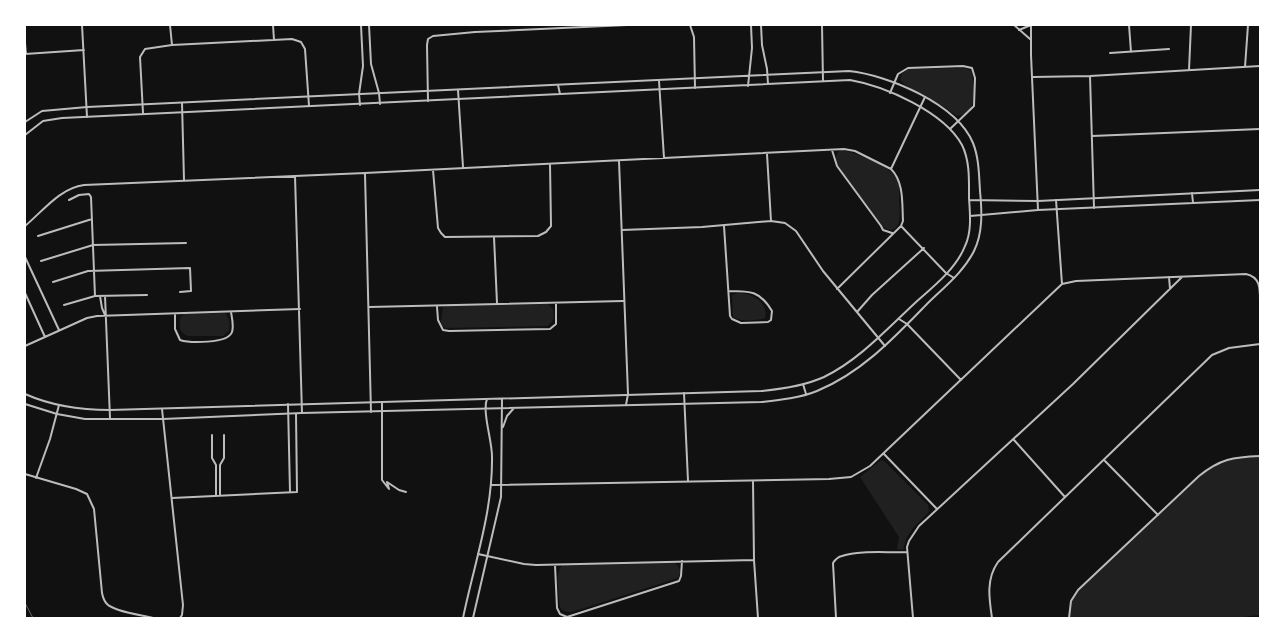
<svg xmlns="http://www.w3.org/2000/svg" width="1285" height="643" font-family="'PT Serif',serif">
<rect width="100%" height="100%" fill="#111"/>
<path fill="#202020" d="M965 68 971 71C975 87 979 113 957 116L941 105 905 85 900 80 902 74 908 69Z
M840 150C855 152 892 166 898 181 900 186 899 194 899 200 900 211 903 239 882 227L838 166C835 160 835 155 840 150Z
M738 293C751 293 769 302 765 318 755 321 742 322 733 317L732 295Z
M548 304 553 309C554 317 555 321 547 326L446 328 442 326 441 321 443 307 449 306Z
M225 313C230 319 230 324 229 331L223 336H188C179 333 179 326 180 318L184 314Z
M1260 456V615L1235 618H1068L1070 605 1073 596 1209 468 1228 459Z
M881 460 884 461 928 505 929 512 913 528 907 537 903 550 897 549 899 537 860 477Z
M672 561C678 565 683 570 678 578L572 612C567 612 563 612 560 607 559 595 554 576 562 565Z"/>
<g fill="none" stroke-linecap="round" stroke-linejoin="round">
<path stroke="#bcbcbc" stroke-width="0.5" d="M25 603 33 618"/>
<path stroke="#bcbcbc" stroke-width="2" d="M82 25 87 117
M170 25 172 45
M273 25 274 40
M369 25 371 64 379 93 380 104
M690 25 694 37 695 88
M822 25 823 81
M1014 25 1030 39
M1031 25V55L1038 210
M1129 25 1131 52
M1019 30 1031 25
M25 43 26 54
M1110 53 1169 49
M25 54 84 50
M1245 67 1248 25
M1189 70 1191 25
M1090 76 1094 208
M1033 77 1090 76 1260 66
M659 81 664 158
M458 90 463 167
M890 93 898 74 908 68 963 66 972 68 975 78 974 106 950 129
M428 101 427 45 428 39 433 36 475 32 627 25
M182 103 184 180
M360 105 359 94 363 66 361 25
M143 113 140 57 145 49 172 45 292 39 301 42 305 49 309 106
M1092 136 1260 129
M832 150 837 166 881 226 883 230 892 233
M767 154 771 221
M619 161 628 394 626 405
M891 169 925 97
M433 170 438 228 441 233 445 237 538 236 546 232 551 226 550 164
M365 174 371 412
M295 176 302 413
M69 200 79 195 89 194 91 197 95 296
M1056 200 1062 284
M25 226C43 211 60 188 84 185L365 173 844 149 855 151 891 169C904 182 902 203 903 221L901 226 837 289
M724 226 730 316 732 319 741 323 768 322 771 320 772 311C760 291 751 291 729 291
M901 226 946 273 954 278
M622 230 702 227 771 221 785 223 796 231 823 271 885 346
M38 236 92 219
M494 237 497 303
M25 257 59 330
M41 261 93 245 186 243
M1169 277 1170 289
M53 282 88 271 190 268 191 291 180 292
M25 293 45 337
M100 296 102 308 105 315
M105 296 110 418
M64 305 95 296 147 295
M369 307 623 301
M437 307 438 320 443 330 449 331 550 329 556 324V303
M857 312 872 295 924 248
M175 315V329L180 340C189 343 228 344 232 332 234 326 232 318 231 312
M899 319 907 324 961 380
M25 346 87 318 97 316 300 309
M684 393 688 481
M382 402V480L389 489 387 482 399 490 406 492
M288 404 290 492
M162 409 183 605 182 615 180 618
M212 435V458L216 465V496
M1014 440 1065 497
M884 454 937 509
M1105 461 1158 515
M25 474 76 489 87 494 94 509 102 593C103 598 104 601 107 604 115 612 142 615 153 618
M36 478 50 439 59 405
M753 481 754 560 758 618
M491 485 829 479 851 477 870 466 1062 284 1076 281 1246 274C1260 277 1260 288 1260 300
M220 495V465L224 458V435
M172 498 297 492 296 414
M478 554 524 564 536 565 754 560
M555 565 557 608 560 614 567 617 679 581 681 576 682 561
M836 618 833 563C835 560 837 557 842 556 860 550 887 553 907 552
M913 618 907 547 909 541 919 526 1073 384 1182 277
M992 618C989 598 986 579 998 562L1212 355 1229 348 1260 344
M1069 618 1071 601 1078 590 1199 476C1220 459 1233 457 1260 456
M1258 618H1260"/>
<path stroke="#bcbcbc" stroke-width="2" d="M761 25 762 45 767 69 768 84
M558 85 560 94
M748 86 752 48 751 25
M25 122 42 111 87 107 849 71C888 75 957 104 973 143 979 158 979 175 980 191 982 211 983 233 974 251 963 273 943 288 926 305 894 338 861 373 817 391 800 398 780 400 761 402L302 413 163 419H85L57 414 25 404
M25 135 43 121 62 118 850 80C885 86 944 112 962 145 970 161 969 181 969 198 970 213 972 232 965 246 956 269 933 287 915 303 887 329 859 360 824 377 804 386 783 389 761 391L110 410C80 410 52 406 25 394
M1192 193 1193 203
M969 200 1038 201 1260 190
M970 216 1038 210 1260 200
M803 384 806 394
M503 427 507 416 514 408
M463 618C474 564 493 512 492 456 492 441 482 411 487 399
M473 618 501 497 502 399"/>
</g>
<rect width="1285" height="643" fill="none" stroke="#ffffff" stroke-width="52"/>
</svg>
